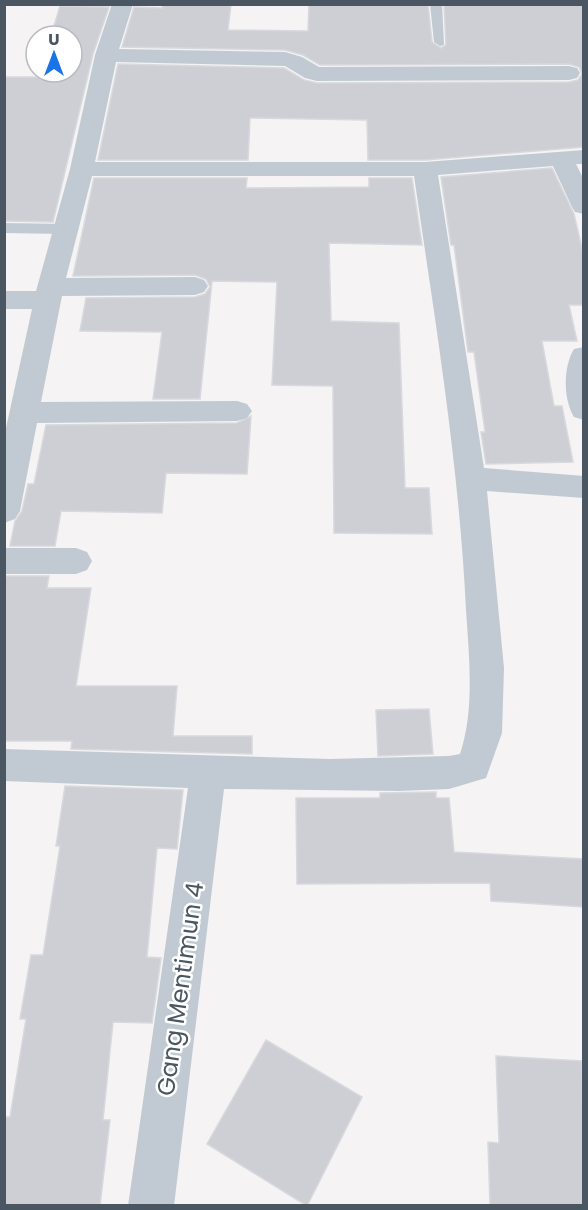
<svg xmlns="http://www.w3.org/2000/svg" width="588" height="1210" font-family="Poppins,sans-serif">
<rect width="100%" height="100%" fill="#f5f3f3"/>
<path fill="#cdcfd5" stroke="#d7d9de" stroke-width="1.5" d="M163 4H231L228 30 308 31 309 4H428L432 42 441 48 446 45 444 4H584V147L425 160H368L367 120 250 118 248 160H98L118 64 284 68 304 80 317 83 569 82 578 80 582 74 579 67 569 64 320 65 303 55 285 50 122 47 134 7 162 8Z
M60 6 109 7 93 54 53 222 4 221V77H39L41 72H72V36H51Z
M552 168 574 214 584 257V305H569L577 341H542L554 406H562L573 462 486 464 481 432H485L474 352H468L454 245H451L441 177Z
M94 178H247L246 188 369 187V178H412L422 245 329 243 331 321 399 323 405 488H429L432 534 334 533 333 386 272 385 277 282 212 281 200 399H153L162 332 80 331 86 298 195 297 205 294 210 287 206 279 195 275 73 276Z
M251 416 247 474 166 473 162 513 61 511 55 546H10L15 521 22 511 28 484H34L46 425 237 423Z
M4 576H49L47 588H91L76 686H177L173 736H252V754L71 749 72 741H4Z
M429 709 433 754 378 756 376 710Z
M65 786 183 790 177 849 157 848 147 957 161 958 152 1023 113 1022 103 1120H110L100 1206H4V1117H10L26 1019H20L31 955H43L60 846H56Z
M436 792V798H449L454 852 584 859V907L491 901 490 883 297 884 296 798H380V793Z
M266 1040 362 1097 307 1206 207 1144Z
M496 1056 582 1061 584 1206H490L488 1142 499 1143Z"/>
<g fill="none" stroke-linecap="round" stroke-linejoin="round">
<path fill="#c1cad2" fill-rule="evenodd" d="M430 4H442L444 45 440 46 434 42Z
M4 223 66 224 73 229 66 234 4 233Z"/>
<path fill="#c1cad2" fill-rule="evenodd" d="M112 4H133L119 49 285 52 302 57 319 67 569 66 577 68 580 73 577 78 569 80 317 81 305 78 285 66 116 62 95 162H425L584 150V164H576L584 180V214L575 212 572 207 553 166 438 175 484 468 584 476V498L487 491 504 668 502 733 486 778 449 789 398 791 224 789 174 1206H128L188 788 4 781V749L330 759 449 756 460 754C475 709 469 657 466 610 459 464 435 320 414 176H92L66 278 195 277 204 280 208 286 204 292 195 295 62 296 41 402 237 401 247 404 252 411 247 418 237 421 37 423 20 511 15 519 4 523V437L32 309H4V291H36L70 169 95 55Z
M584 347V420L574 417C563 399 563 367 574 349Z
M4 548H76L87 552 92 561 87 570 76 574H4Z"/>
</g>
<g text-anchor="middle" dominant-baseline="central" stroke-width="5" stroke-linejoin="round" paint-order="stroke">
<g font-size="24" fill="#4a5661" stroke="#fff">
<text transform="translate(180 989) rotate(-82)">Gang Mentimun 4</text>
</g>
</g>
<rect width="588" height="1210" fill="none" stroke="#4a5661" stroke-width="12"/>
<g transform="translate(54 54)"><circle r="28" fill="#ffffff" stroke="#b7bbc0" stroke-width="1.5"/>
<path d="M0-4.5L10 22L0 15L-10 22Z" fill="#1a73e8"/>
<text y="-9" font-size="16" font-weight="bold" text-anchor="middle" fill="#4a5661">U</text>
</g>
</svg>
